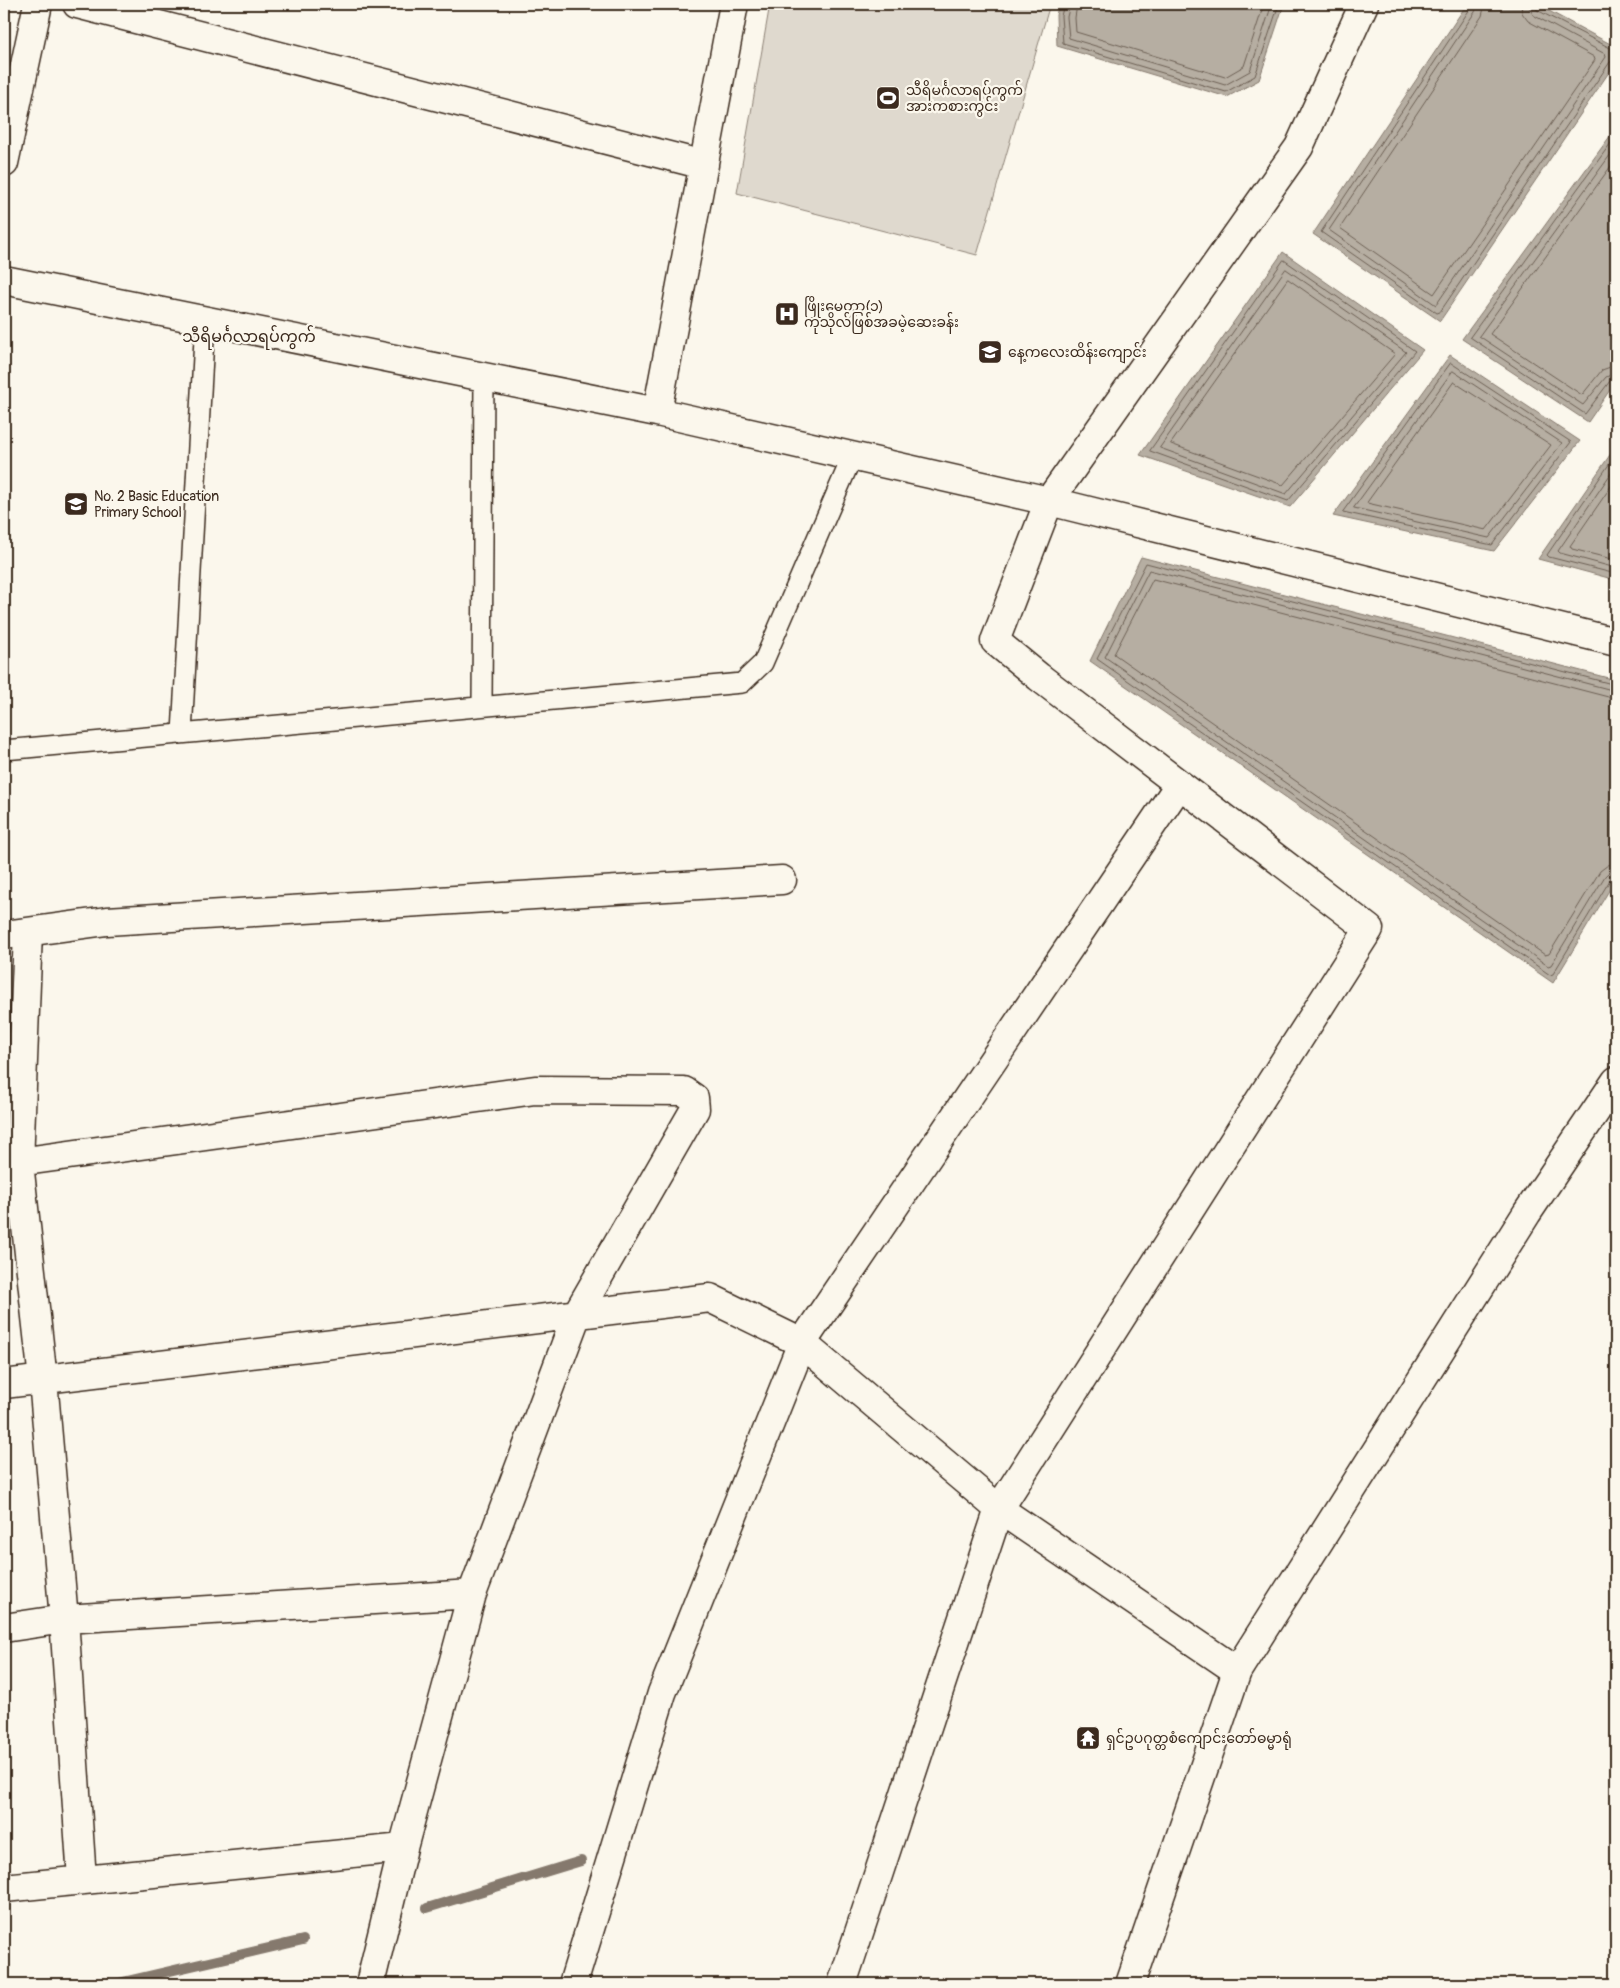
<svg xmlns="http://www.w3.org/2000/svg" width="1620" height="1988" font-family="Pangolin,'Noto Sans Myanmar',sans-serif">
<rect width="100%" height="100%" fill="#fbf7ec"/>
<filter id="ink" filterUnits="userSpaceOnUse"><feTurbulence type="fractalNoise" baseFrequency=".02" numOctaves="2"/><feDisplacementMap in="SourceGraphic" scale="10" xChannelSelector="R" yChannelSelector="G"/><feConvolveMatrix kernelMatrix="1 2 1 2 8 2 1 2 1" color-interpolation-filters="sRGB"/></filter>
<g filter="url(#ink)">
<path fill="#dfd9ce" stroke="#8d8276" d="M770 4H1050L977 255 737 193Z"/>
<path fill="#b6aea2" stroke="#85796d" d="M1059 4H1284L1259 80 1227 97 1057 46 1056 15Z
M1467 4H1536L1616 47V62L1440 321 1313 234Z
M1616 128V381L1588 422 1462 339Z
M1283 252 1423 350 1290 507 1140 455Z
M1450 355 1580 441 1494 551 1333 516Z
M1612 452 1616 456V580L1538 559Z
M1141 557 1616 680V879L1553 983 1090 661Z"/>
<g fill="none" stroke-linecap="round" stroke-linejoin="round">
<path stroke="#6c5f53" stroke-width="1" d="M1064 4 1061 16 1063 43 1226 92 1255 76 1279 4
M1070 4 1067 17 1069 38 1225 85 1250 71 1272 4
M1077 4 1075 18 1076 32 1225 77 1244 66 1264 4
M1471 4 1470 9 1321 232 1437 313 1440 312 1610 62 1616 60
M1478 4 1475 12 1329 230 1436 305 1606 57 1605 54 1533 15 1528 4
M1485 4 1482 16 1340 228 1434 294 1595 60 1594 57 1528 21 1522 13 1521 4
M1534 4 1537 10 1616 51
M1616 136 1470 337 1585 414 1610 381 1616 379
M1616 147 1479 336 1583 405 1606 377 1616 373
M1616 159 1490 334 1582 395 1602 370 1616 365
M1284 260 1415 351 1288 501 1150 451Z
M1286 269 1406 352 1286 494 1160 448Z
M1288 279 1395 354 1283 485 1171 444Z
M1451 363 1571 442 1492 545 1343 512Z
M1453 371 1562 443 1489 538 1354 508Z
M1454 382 1551 445 1486 530 1367 503Z
M1616 459 1612 460 1547 555 1549 557 1616 574
M1616 466 1558 551 1560 553 1616 568
M1616 479 1570 546 1572 549 1616 560
M1616 685 1146 563 1097 659 1550 975 1553 974 1610 880 1616 877
M1616 691 1149 570 1105 657 1548 966 1551 965 1605 876 1609 872 1616 871
M1616 699 1153 579 1114 654 1545 955 1549 954 1600 871 1608 865 1616 864"/>
<path stroke="#85796d" stroke-width="10" d="M427 1908 581 1861
M114 1984 303 1940"/>
<defs>
<path id="lane" d="M482 705 484 377
M182 733 205 321
M4 750 742 683 763 663 852 457"/>
<path id="street" d="M77 4 704 165
M4 163 38 4
M4 280 657 412 1049 501 1616 642
M657 412 734 4
M28 932 19 1163 43 1380 64 1619 82 1879
M4 935 107 921 782 880
M4 1164 535 1090 684 1091 694 1098 695 1109 577 1314 472 1594 403 1848 370 1984
M4 1384 710 1298 802 1343 999 1509 1237 1671
M4 1628 64 1619 472 1594
M4 1888 403 1848
M573 1984 662 1693 802 1343 1179 785
M842 1984 999 1509 1369 929 1039 677 995 641 1049 501 1299 147 1364 4"/>
<path id="secondary" d="M1130 1984 1237 1671 1527 1213 1616 1081"/>
</defs>
<use href="#lane" stroke="#3b2a1e" stroke-width="22"/>
<use href="#street" stroke="#3b2a1e" stroke-width="31"/>
<use href="#secondary" stroke="#3b2a1e" stroke-width="31"/>
<use href="#lane" stroke="#fbf7ec" stroke-width="19"/>
<use href="#street" stroke="#fbf7ec" stroke-width="28"/>
<use href="#secondary" stroke="#fbf7ec" stroke-width="28"/>
</g>
</g>
<defs>
<symbol id="stadium-square" viewBox="-11 -11 22 22"><rect x="-9" y="-9" width="18" height="18" rx="4" fill="#3b2a1e" stroke="#fbf7ec"/><path d="M0-5a6.5 5 0 1 0 0 10a6.5 5 0 1 0 0-10ZM-3.5-1.8h7v3.6h-7Z" fill="#fff"/></symbol>
<symbol id="hospital-square" viewBox="-11 -11 22 22"><rect x="-9" y="-9" width="18" height="18" rx="4" fill="#3b2a1e" stroke="#fbf7ec"/><path d="M-5-5h3v3.5h4V-5h3V5h-3V1.5h-4V5h-3Z" fill="#fff"/></symbol>
<symbol id="school-square" viewBox="-11 -11 22 22"><rect x="-9" y="-9" width="18" height="18" rx="4" fill="#3b2a1e" stroke="#fbf7ec"/><path d="M0-5L7-2L0 1L-7-2ZM-4 1L0 2.5L4 1V4Q0 6-4 4Z" fill="#fff"/></symbol>
<symbol id="temple-square" viewBox="-11 -11 22 22"><rect x="-9" y="-9" width="18" height="18" rx="4" fill="#3b2a1e" stroke="#fbf7ec"/><path d="M0-6L5-2H3V0L6.5 2.5H4V6H1.5V3h-3V6H-4V2.5H-6.5L-3 0V-2H-5Z" fill="#fff"/></symbol>
</defs>
<g fill-rule="evenodd">
<use href="#stadium-square" x="874" y="84" width="28" height="28"/>
<use href="#hospital-square" x="773" y="300" width="28" height="28"/>
<use href="#school-square" x="976" y="338" width="28" height="28"/>
<use href="#school-square" x="62" y="490" width="28" height="28"/>
<use href="#temple-square" x="1074" y="1724" width="28" height="28"/>
</g>
<g text-anchor="middle" dominant-baseline="central" stroke-width="4.5" stroke-linejoin="round" paint-order="stroke">
<g font-size="14" fill="#3b2a1e" stroke="#fbf7ec" text-anchor="start">
<text x="906" y="90">သီရိမင်္ဂလာရပ်ကွက်<tspan x="906" dy="16">အားကစားကွင်း</tspan></text>
<text x="804" y="306">ဖြိုးမေတ္တာ(၁)<tspan x="804" dy="16">ကုသိုလ်ဖြစ်အခမဲ့ဆေးခန်း</tspan></text>
<text x="1008" y="352">နေ့ကလေးထိန်းကျောင်း</text>
<text x="94" y="496">No. 2 Basic Education<tspan x="94" dy="16">Primary School</tspan></text>
<text x="1106" y="1738">ရှင်ဥပဂုတ္တစံကျောင်းတော်ဓမ္မာရုံ</text>
</g>
<g font-size="16" fill="#3b2a1e" stroke="#fbf7ec">
<text x="249" y="337">သီရိမင်္ဂလာရပ်ကွက်</text>
</g>
</g>
<rect width="1620" height="1988" fill="none" stroke="#fbf7ec" stroke-width="20"/>
<rect x="10" y="10" width="1600" height="1968" fill="none" stroke="#3b2a1e" stroke-width="2" filter="url(#ink)"/>
</svg>
